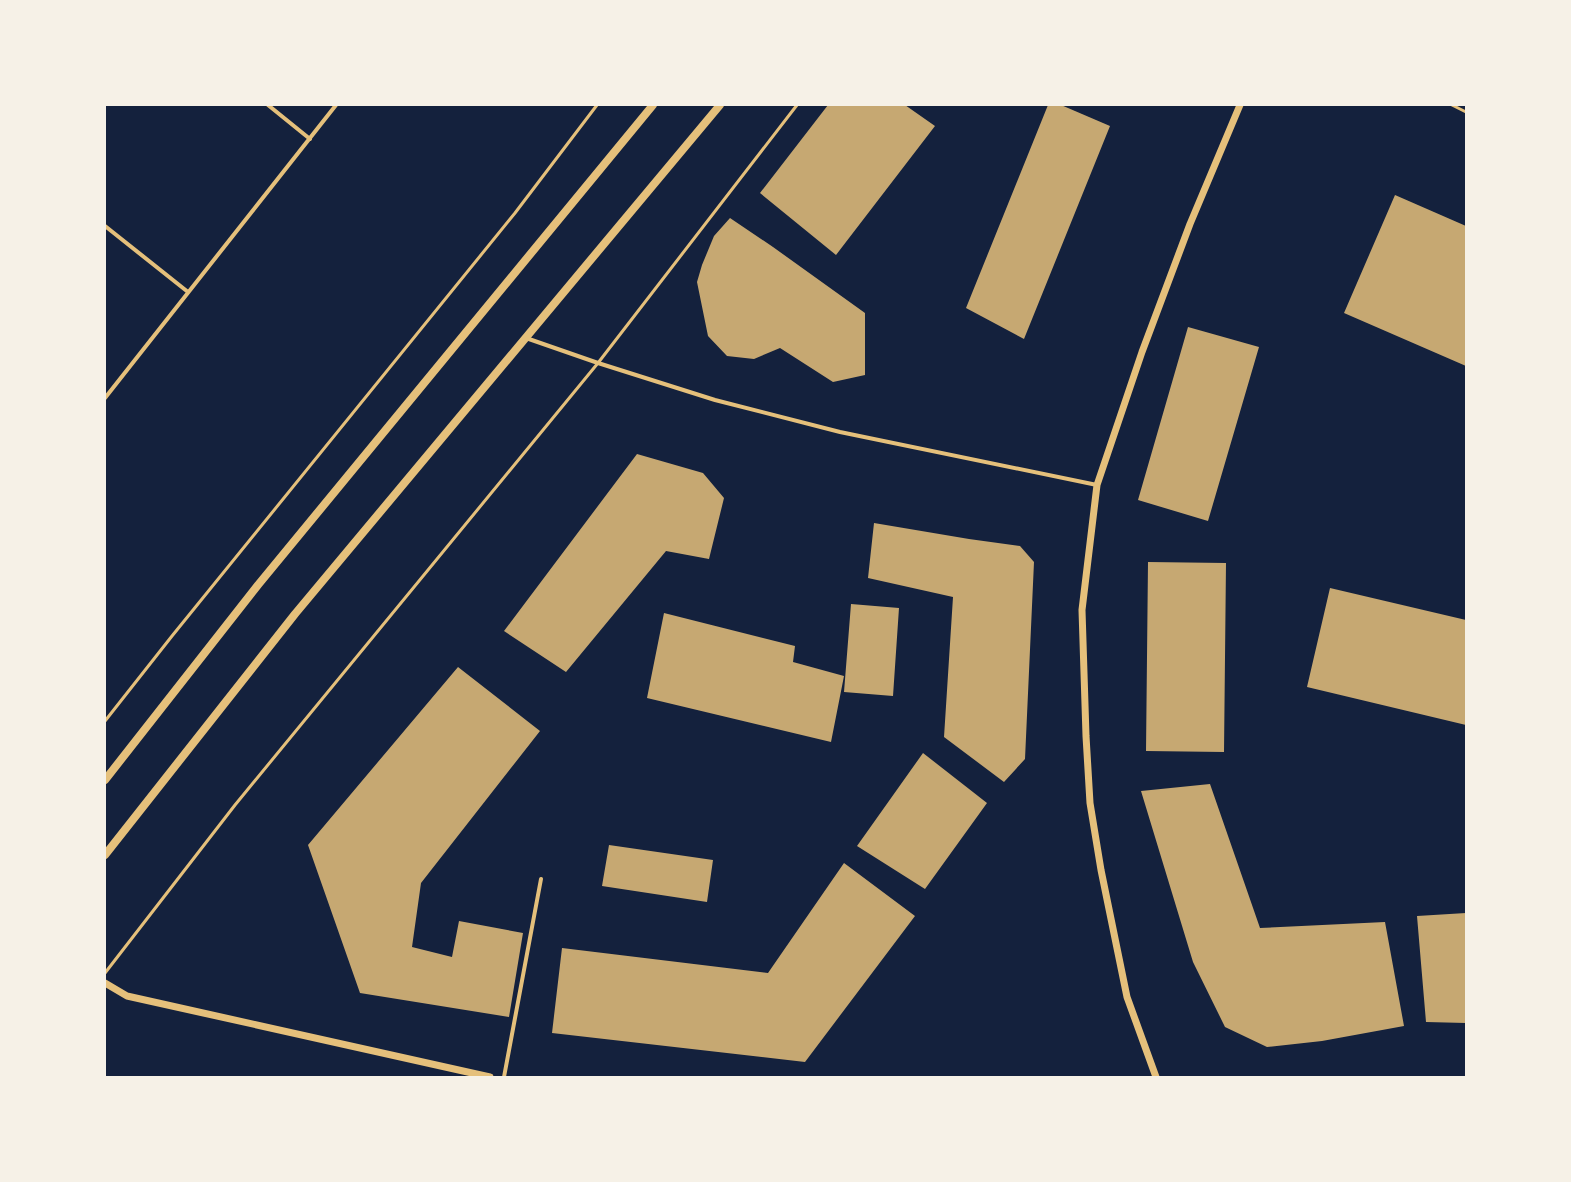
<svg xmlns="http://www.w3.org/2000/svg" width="1571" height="1182" font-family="'PT Sans Narrow',sans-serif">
<rect width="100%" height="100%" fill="#14213d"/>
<path fill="#c6a872" d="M828 105H905L935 126 836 255 760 193Z
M1048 105H1061L1110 126 1024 339 966 308Z
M1395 195 1466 226V366L1344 313Z
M730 218 773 247 865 313V375L833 382 780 348 754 359 727 356 708 336 697 282 702 265 714 236Z
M1188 327 1259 347 1208 521 1138 500Z
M637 454 703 473 724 498 709 559 666 551 566 672 504 631Z
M874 523 969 539 1020 546 1034 562 1025 759 1004 782 944 737 953 597 868 578Z
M1148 562 1226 563 1224 752 1146 751Z
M1330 588 1466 620V725L1307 687Z
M851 604 899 608 893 696 844 692Z
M664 613 795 646 793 662 844 676 831 742 647 698Z
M458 667 540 731 421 883 412 947 452 957 459 921 523 933 509 1017 360 993 308 845Z
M923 753 987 803 925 889 857 846Z
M1210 784 1260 928 1385 922 1404 1026 1322 1041 1267 1047 1225 1027 1193 962 1141 791Z
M609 845 713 860 707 902 602 886Z
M844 863 915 916 805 1062 552 1033 562 948 768 973Z
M1466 913V1023L1426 1022 1417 916Z"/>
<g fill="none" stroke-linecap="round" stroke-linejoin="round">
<path stroke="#e5c07b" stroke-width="3" d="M1452 105 1466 112
M105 721 172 636 515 213 597 105
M105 973 235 805 598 363 797 105"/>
<path stroke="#e5c07b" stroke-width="4" d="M268 105 310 139
M105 226 188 292
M526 338 598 363 715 400 840 432 1097 485
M105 398 336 105
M504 1077 541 879"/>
<path stroke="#e5c07b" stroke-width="7" d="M105 983 127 996 490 1077
M1156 1077 1127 997 1101 870 1090 803 1086 736 1082 610 1097 485 1142 352 1190 224 1240 105"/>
<path stroke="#e5c07b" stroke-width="8" d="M105 780 258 585 653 105
M105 855 295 614 720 105"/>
</g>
<rect width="1571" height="1182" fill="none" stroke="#f6f1e7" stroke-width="212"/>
</svg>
